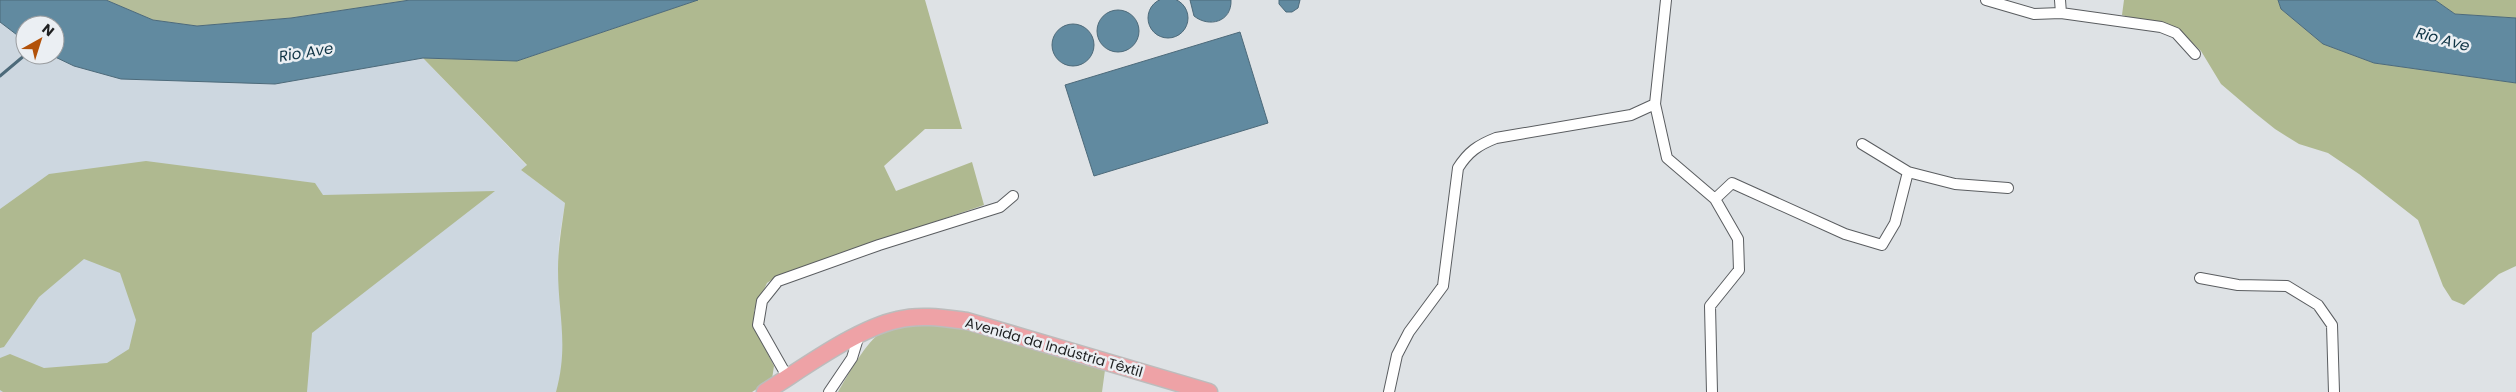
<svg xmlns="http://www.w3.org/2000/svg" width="2516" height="392" font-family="Poppins,sans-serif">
<rect width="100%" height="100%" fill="#dee2e5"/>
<path fill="#cdd7e0" d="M0 22 25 41V55H51L74 66 121 79 275 84 423 58 527 166 521 170 565 203 559 240 558 270 564 337 561 376 556 392H0Z"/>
<path fill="#b4bd9a" d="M106 0H410L291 18 197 26 153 20Z
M931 325 957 326 1105 370 1102 392H838C846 378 868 339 881 333 896 326 915 326 931 325Z"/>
<path fill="#afb990" d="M698 0H925L962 129H925L884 166 896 191 972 162 984 205 779 275 767 283 754 311 765 348 774 366 772 379 752 392H556C569 345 558 314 558 269 558 247 562 225 565 203L521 170 527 165 423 58 517 61Z
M2124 0H2278L2281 9 2323 44 2374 63 2516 83V266L2499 274 2464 305 2452 300 2443 286 2418 220 2359 174 2328 153 2299 144 2275 129 2255 113 2221 84 2201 51 2181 32 2122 15Z
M2435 0H2516V18L2455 14Z
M146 161 315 183 323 195 495 191 312 333 307 392H3L0 390V358L10 354 44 368 107 363 129 349 136 320 120 273 84 259 39 297 4 347 0 348V209L49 174Z"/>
<path fill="#618aa0" stroke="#4d6a7a" d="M1148 18a20 20 0 1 1 40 0a20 20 0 1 1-40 0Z
M0 0H106L153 20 197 26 291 18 410 0H698L517 61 423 58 275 84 121 79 74 66 51 55H55V25H25V41L0 22Z
M1190 0H1231C1232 22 1209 28 1194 16Z
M1300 0 1298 8 1292 12H1286L1279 4V0Z
M2278 0H2435L2455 14 2516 18V83L2374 63 2323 44 2281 9Z
M1097 31a21 21 0 1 1 42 0a21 21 0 1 1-42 0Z
M1052 45a21 21 0 1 1 42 0a21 21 0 1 1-42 0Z
M1240 32 1268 123 1094 176 1065 85Z"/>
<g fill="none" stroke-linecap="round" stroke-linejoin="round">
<path stroke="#4d6a7a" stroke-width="3" d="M0 76 25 55"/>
<defs>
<path id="street" d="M1666 0 1655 104 1667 158 1715 199 1738 239 1739 270 1710 306 1712 392
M1986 0 2034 14 2061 13 2161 27 2176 33 2195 54
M2060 0 2061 13
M1862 144 1908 172 1955 184 2008 188
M1715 199 1732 183 1845 234 1882 245 1895 223 1908 172
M2200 278 2238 285 2287 286 2318 305 2332 325 2334 392
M788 378 758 325 762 301 778 281 879 245 1000 207 1013 196
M829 392 852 358 859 335
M1389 392 1397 355 1409 332 1443 286 1458 168C1468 152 1478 145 1496 138L1631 115 1655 104"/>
<path id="primary" d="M765 392C802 369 856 329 897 320 920 314 944 318 967 321L1209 392"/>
</defs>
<use href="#street" stroke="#5a5d60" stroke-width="12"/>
<use href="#primary" stroke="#bcbcbc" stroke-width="19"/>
<use href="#street" stroke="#fff" stroke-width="10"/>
<use href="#primary" stroke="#eea2a6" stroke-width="16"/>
</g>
<g text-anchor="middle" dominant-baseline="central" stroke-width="5" stroke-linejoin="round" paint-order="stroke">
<g font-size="14" fill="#1f2021" stroke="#ebeff3">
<text transform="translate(1054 347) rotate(16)">Avenida da Indústria Têxtil</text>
</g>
<g font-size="15" font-style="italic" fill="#0f3445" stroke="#ebeff3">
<text transform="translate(2443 39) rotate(15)">Rio Ave</text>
<text transform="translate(306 52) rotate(-9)">Rio Ave</text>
</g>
</g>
<g transform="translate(40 40) rotate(39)"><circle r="24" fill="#ebeff3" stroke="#999c9f"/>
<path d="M0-4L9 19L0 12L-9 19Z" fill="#b2520a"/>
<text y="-8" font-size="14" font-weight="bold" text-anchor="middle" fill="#1f2021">N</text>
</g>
</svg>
